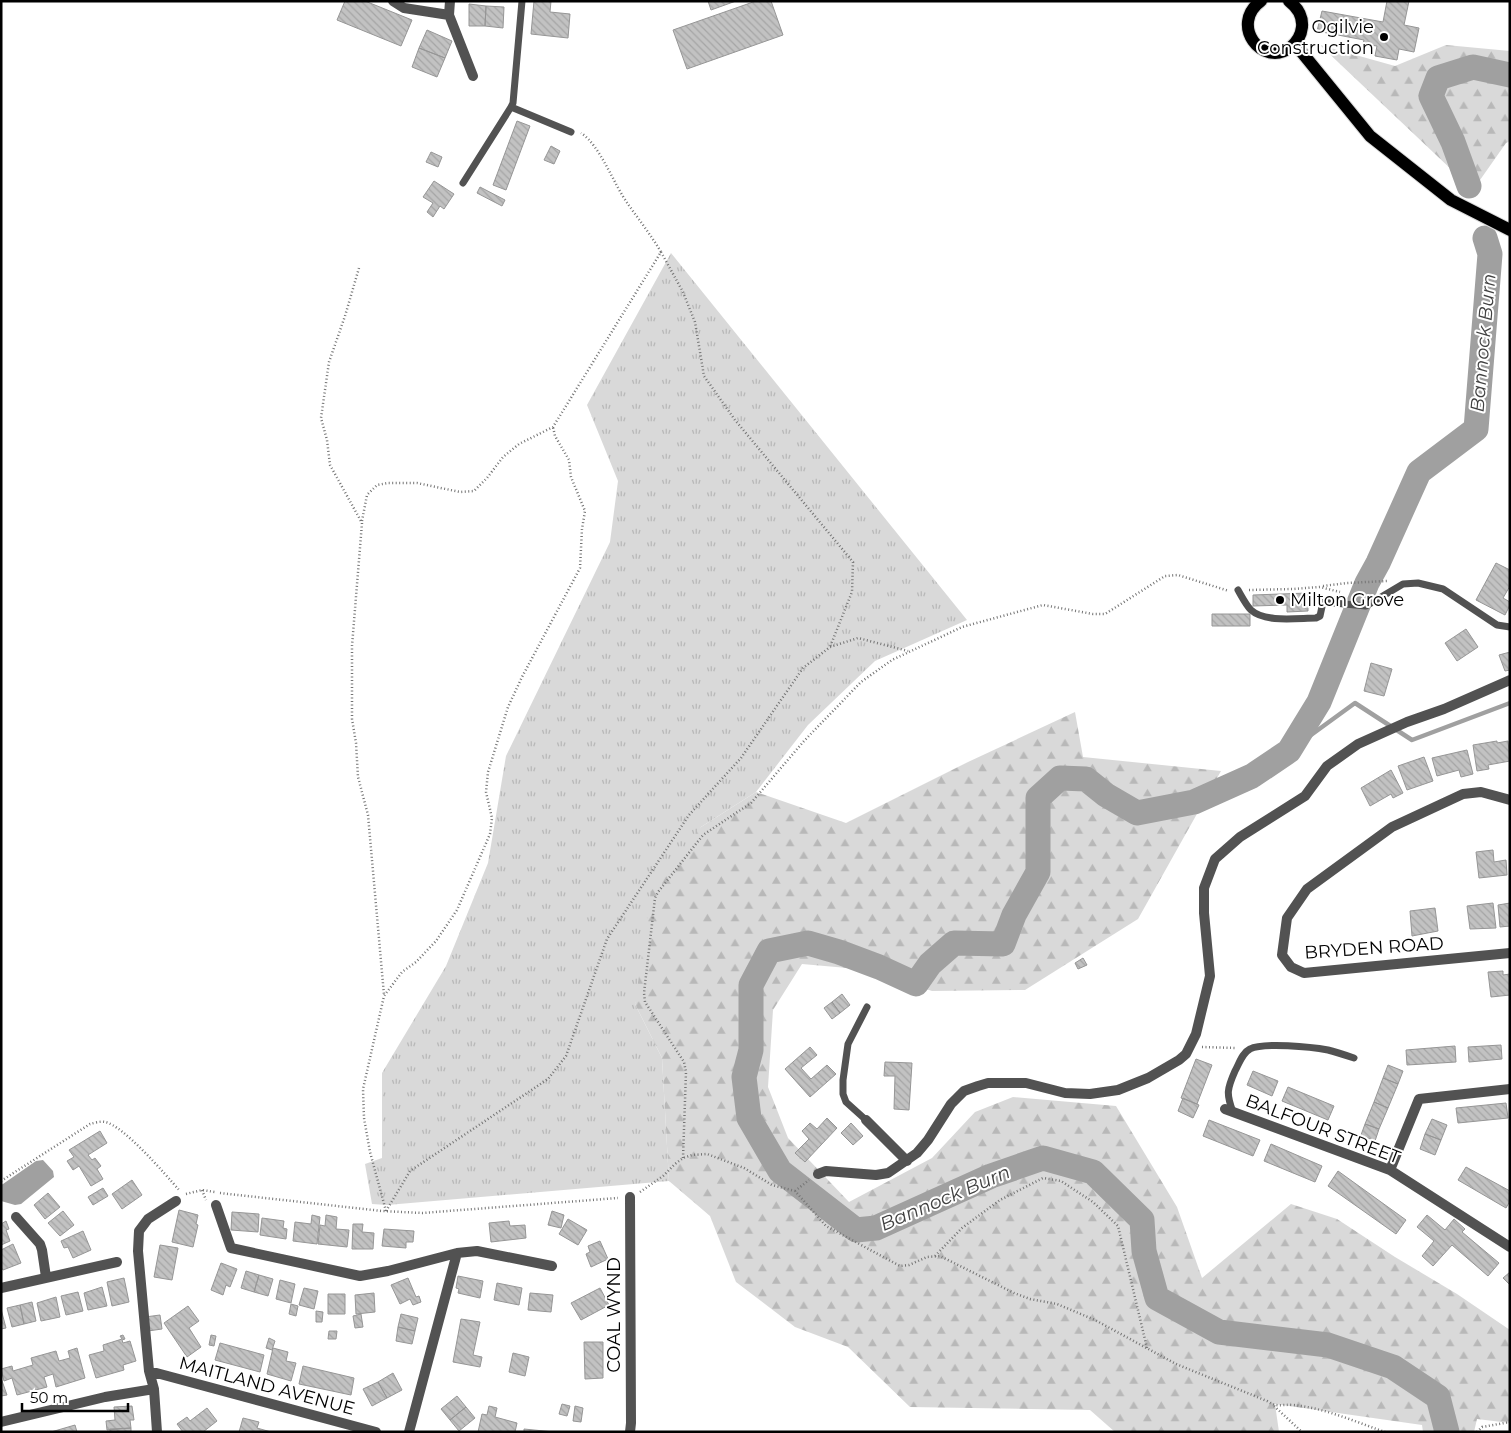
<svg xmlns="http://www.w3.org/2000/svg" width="1511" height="1433" font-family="Montserrat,sans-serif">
<defs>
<pattern id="grass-tufts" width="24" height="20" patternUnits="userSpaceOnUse" patternTransform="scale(1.25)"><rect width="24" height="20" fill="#d9d9d9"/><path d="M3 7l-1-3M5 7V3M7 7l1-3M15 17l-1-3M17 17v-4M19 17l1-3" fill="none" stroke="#b8b8b8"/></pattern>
<pattern id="forest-firs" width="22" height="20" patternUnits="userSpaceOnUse" patternTransform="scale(1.25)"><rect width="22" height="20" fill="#d9d9d9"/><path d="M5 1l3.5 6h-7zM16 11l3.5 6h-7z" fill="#b8b8b8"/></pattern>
<pattern id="building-back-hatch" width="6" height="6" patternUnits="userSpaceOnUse" patternTransform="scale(1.25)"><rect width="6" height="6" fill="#c2c2c2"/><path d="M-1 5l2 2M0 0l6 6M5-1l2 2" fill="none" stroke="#a5a5a5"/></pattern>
</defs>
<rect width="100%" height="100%" fill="#fff"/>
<path fill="url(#grass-tufts)" d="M671 253 967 620 875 661 808 725 756 792 701 827 635 1004 662 1058 669 1181 387 1205 372 1204 365 1164 382 1158V1073L446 966 488 863 506 756 610 542 618 481 587 405Z"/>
<path fill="url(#forest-firs)" d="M1320 45 1395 66 1446 45 1510 51V141L1506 143 1473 190Z
M1075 712 1083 757 1221 771 1138 919 1025 990 932 991 870 970 802 964 773 1010 768 1087 788 1138 849 1202 932 1158 975 1112 1013 1097 1116 1106 1177 1207 1202 1278 1291 1204 1337 1219 1395 1257 1457 1294 1510 1330V1423L1477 1419 1474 1432H1423L1422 1425 1275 1404 1279 1432H1115L1090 1410 910 1407 848 1347 795 1327 736 1282 710 1216 669 1181 662 1058 635 1004 651 891 701 827 756 792 846 823 968 762Z"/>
<path fill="#a0a0a0" d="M43 1160 53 1171 54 1177 21 1204 15 1205 1 1201V1185L3 1184 36 1161Z"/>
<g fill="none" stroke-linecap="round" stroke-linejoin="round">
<path stroke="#a0a0a0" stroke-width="4.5" d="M1289 751 1355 703 1412 740 1510 703"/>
<path stroke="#a0a0a0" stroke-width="25" d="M1469 186 1453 142 1431 96 1438 78 1473 67 1510 75
M1447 1432 1438 1397 1393 1367 1328 1345 1219 1332 1157 1298 1144 1251 1142 1220 1093 1172 1043 1158 991 1176 876 1228 856 1230 780 1171 749 1118 744 1077 751 1050V985L769 951 808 943 839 952 879 967 916 984 930 964 954 943 1003 944 1014 915 1038 872V798L1060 778 1086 779 1106 795 1137 813 1194 802 1252 776 1289 751 1319 702 1367 583 1378 563 1419 472 1476 429 1490 254 1485 238"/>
</g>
<path fill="url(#building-back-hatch)" stroke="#969696" d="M345 1H365L412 20 401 46 337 20Z
M534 1H551L550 12 570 14 568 38 531 34Z
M708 1H736L711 10Z
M756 1H771L783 35 687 69 673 30Z
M1387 1H1409L1404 25 1419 28 1414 52 1399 49 1397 60 1375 56 1377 46 1363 44 1364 40 1317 31 1322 11 1383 22Z
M469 4 486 6 485 26H469Z
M486 6 504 7 503 28 485 26Z
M427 30 452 41 445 58 419 48Z
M419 48 445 58 437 77 412 67Z
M517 121 530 126 506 190 493 185Z
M551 146 560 151 554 164 544 160Z
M431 152 442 157 438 167 426 162Z
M434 181 454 194 444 209 440 206 433 217 427 212 433 203 423 197Z
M480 187 505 200 502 206 477 193Z
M1496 563 1510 570V586L1503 598 1510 602V605L1505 615 1476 600Z
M1308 593V611L1287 612V605L1253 606V595Z
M1212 614H1250V626H1212Z
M1466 629 1478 647 1457 661 1445 643Z
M1510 652V670L1505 671 1499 655Z
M1371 663 1392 669 1384 696 1364 691Z
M1497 741V743L1508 741 1510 761 1488 765 1489 769 1477 771 1473 745Z
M1467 750 1473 774 1461 777 1459 770 1437 776 1432 758Z
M1424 757 1433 781 1407 790 1398 766Z
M1391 770 1403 793 1393 798 1391 794 1370 806 1361 788Z
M1493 850 1494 862 1506 860 1507 875 1479 878 1476 852Z
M1493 903 1496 928 1470 929 1467 906Z
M1510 903V926L1500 927 1498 905Z
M1435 908 1438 931 1412 936 1410 911Z
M1083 958 1087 965 1078 969 1075 963Z
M1503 971V975L1510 974V995L1491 997 1488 972Z
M842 994 850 1005 840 1013 832 1002Z
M832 1002 840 1013 832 1019 824 1008Z
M1501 1045 1502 1059 1469 1062 1468 1047Z
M1455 1046 1456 1062 1407 1065 1406 1050Z
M810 1047 817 1055 801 1068 811 1079 827 1065 836 1074 810 1097 785 1069Z
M1196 1059 1212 1065 1197 1104 1181 1098Z
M885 1062 912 1063 909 1110 894 1109 895 1076H884Z
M1388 1065 1403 1071 1398 1084 1383 1078Z
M1253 1071 1278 1081 1272 1096 1247 1085Z
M1383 1078 1398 1084 1388 1108 1374 1102Z
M1288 1087 1334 1106 1328 1120 1282 1101Z
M1183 1098 1199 1105 1193 1118 1178 1111Z
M1374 1102 1388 1108 1379 1129 1365 1124Z
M1506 1103 1508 1118 1458 1123 1456 1108Z
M827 1118 837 1128 805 1162 795 1153 809 1139 802 1131 810 1123 817 1129Z
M1432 1119 1447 1125 1441 1140 1425 1134Z
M1209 1120 1260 1140 1253 1156 1203 1136Z
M851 1123 863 1136 853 1145 841 1133Z
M1365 1124 1379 1129 1375 1141 1361 1135Z
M100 1131 107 1143 88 1155 92 1160 95 1158 101 1166 97 1169 103 1179 91 1186 79 1166 73 1170 67 1161 74 1157 69 1150Z
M1425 1134 1441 1140 1435 1155 1420 1149Z
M1271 1144 1322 1166 1315 1182 1264 1161Z
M1466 1167 1510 1191V1201L1506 1208 1458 1180Z
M1338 1171 1406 1220 1396 1234 1328 1186Z
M132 1180 142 1195 122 1209 112 1194Z
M103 1188 108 1196 93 1205 88 1197Z
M48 1193 60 1207 45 1219 34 1205Z
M179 1210 198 1215 196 1224 198 1225 193 1247 172 1242Z
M63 1211 74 1225 60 1236 48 1223Z
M552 1211 564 1215 561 1228 548 1225Z
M232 1212 259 1214 258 1232 231 1230Z
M312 1215 320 1217 317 1244 293 1241 295 1222 311 1224Z
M326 1215 337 1217 336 1229 349 1230 347 1247 318 1244 320 1225 325 1226Z
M1427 1215 1445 1230 1454 1219 1465 1229 1462 1232 1499 1263 1488 1276 1452 1245 1433 1266 1422 1256 1434 1241 1417 1227Z
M262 1218 284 1221 283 1228 287 1229 286 1239 260 1235Z
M568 1219 587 1230 578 1245 559 1234Z
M6 1221 9 1229 6 1230 10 1241 1 1245V1224Z
M509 1221 510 1226 525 1225 526 1238 491 1242 489 1223Z
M353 1224H363L362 1232 374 1233 373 1249H352Z
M384 1229 414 1231 413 1242H406V1248L382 1246Z
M83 1231 91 1250 73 1258 68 1247 64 1248 61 1241Z
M600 1241 608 1259 591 1267 586 1254 590 1252 588 1246Z
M13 1244 21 1263 3 1270 1 1267V1250Z
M160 1245 178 1248 172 1280 154 1277Z
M221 1263 237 1269 230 1287 226 1285 223 1295 211 1290Z
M246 1271 259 1275 254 1292 241 1288Z
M1510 1272V1285L1503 1278Z
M259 1275 273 1279 268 1296 254 1292Z
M458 1276 483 1281 480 1298 458 1293 459 1289 456 1288Z
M124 1278 129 1302 112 1306 107 1282Z
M408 1278 416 1297 419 1296 421 1302 413 1305 410 1299 400 1304 391 1285Z
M280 1280 295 1284 291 1303 276 1299Z
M497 1283 522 1288 519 1305 494 1300Z
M102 1287 107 1306 88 1310 84 1293Z
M304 1288 318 1291 314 1309 299 1305Z
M600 1288 609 1305 581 1320 571 1303Z
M78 1292 83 1311 66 1315 61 1296Z
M374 1293 375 1312 356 1314 355 1295Z
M530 1293 553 1295 551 1312 528 1310Z
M328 1294H345V1314H328Z
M56 1297 60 1317 41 1321 37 1303Z
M32 1302 36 1321 24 1324 20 1305Z
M291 1304 298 1306 296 1316 289 1314Z
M20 1305 24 1324 12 1327 7 1308Z
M188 1306 199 1321 189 1328 201 1347 187 1357 164 1323Z
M1 1309 6 1328 1 1329Z
M316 1311 323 1312 322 1322H316Z
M361 1314 363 1327 355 1328 353 1316Z
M401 1314 418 1318 415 1331 398 1327Z
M160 1315 162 1329 148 1331 145 1317Z
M461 1319 480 1322 473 1355 482 1357 480 1367 453 1362Z
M398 1327 415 1331 412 1344 396 1341Z
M329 1331H337L336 1339H328Z
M123 1335 125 1339 122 1340 123 1343 130 1341 136 1361 123 1365 124 1370 96 1378 89 1355 104 1351 103 1345 122 1339 120 1336Z
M211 1335 216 1336 214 1346 209 1345Z
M269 1338 275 1341 272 1350 266 1348Z
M584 1342H603V1378L585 1379Z
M220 1343 264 1355 260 1372 215 1360Z
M77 1348 85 1378 56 1387 53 1374 44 1377 47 1387 17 1395 12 1378 4 1381 1 1369 12 1366 13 1371 33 1365 31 1358 56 1351 59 1361 70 1358 68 1351Z
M273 1348 288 1352 286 1361 296 1363 291 1381 267 1374Z
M513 1353 529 1357 525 1376 509 1372Z
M303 1366 354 1378 351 1395 299 1384Z
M393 1373 402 1390 387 1398 378 1382Z
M1 1378 7 1395 1 1396Z
M378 1382 387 1398 372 1406 363 1389Z
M457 1396 466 1407 450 1420 441 1409Z
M562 1404 570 1406 567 1416 559 1414Z
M132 1406 134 1420H130L131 1428 107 1430 106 1421 115 1420 114 1407Z
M489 1406 497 1408 495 1417 517 1423 515 1432H478L482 1414 487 1415Z
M575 1406 583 1408 581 1422 573 1421Z
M466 1407 475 1418 459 1431 450 1420Z
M207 1408 217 1421 203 1432H183L177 1424 187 1417 190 1421Z
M243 1418 259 1422 257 1428 271 1432H239Z
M75 1425 77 1432H51Z
M131 1428V1432H110V1429Z
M524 1429 554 1432H524Z"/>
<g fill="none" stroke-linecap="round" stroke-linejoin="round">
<defs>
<path id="primary" d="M1261 1C1229 24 1262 69 1291 47 1297 42 1301 36 1302 27 1303 16 1298 8 1289 1
M1295 44 1370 136 1451 200 1510 230"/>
</defs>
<use href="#primary" stroke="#dbdbdb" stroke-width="14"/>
<path stroke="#747474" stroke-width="2.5" stroke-dasharray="1 2.5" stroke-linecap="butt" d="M661 252 683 292 695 322 704 376 735 420 853 562 852 592 830 647
M359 268 345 316 329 362 321 418 327 440 330 465 362 523 352 646V719L356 743 358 777 368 815 384 995
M362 521 367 495 377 485 388 483H417L460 492 474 491 487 478 503 457 519 444 553 427 661 252C651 235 639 220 628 204 614 185 600 145 581 133
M1323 586 1347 583 1387 581
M1249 590 1293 589 1320 587 1340 592
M1202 1047 1236 1048
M683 1158 686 1072 684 1062 645 1002 644 993 655 898 658 892 703 835 751 803 804 741 861 682 892 660 962 627 1043 605 1093 614H1105L1165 576 1178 575 1229 591
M1 1181 90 1124C94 1123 100 1121 105 1122 123 1125 166 1175 179 1190
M202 1190 206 1200
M795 1191 809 1180
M640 1192 663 1176 675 1164 683 1158 692 1155 707 1154 744 1168 772 1185 795 1191 826 1226 900 1266 909 1265 927 1257 940 1256 1014 1293 1030 1299 1057 1304 1095 1320 1176 1364 1267 1401C1277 1408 1282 1404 1293 1405 1325 1408 1356 1422 1385 1432
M220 1193 382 1211 422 1213 618 1198
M186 1194 202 1190 215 1192
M386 1211 370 1152 364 1118 363 1089 384 996 402 972 416 962 436 941 457 910 490 834 492 818 486 792 488 772 508 707 522 677 580 568 582 529 585 511 571 477 569 460 555 436 553 427
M386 1211 410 1171 548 1079 566 1056 607 939 689 815 741 758 803 668 830 647 858 638 908 651
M935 1256 962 1228 1000 1200 1043 1178 1061 1181 1093 1202 1118 1226 1147 1348
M1274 1406 1302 1432
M1477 1432 1482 1427 1510 1422"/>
<path stroke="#525252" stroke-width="7" d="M522 1 513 103 511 107 571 132
M463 183 511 107
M1238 590C1242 597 1246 605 1251 610 1265 623 1298 618 1316 618L1320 616 1323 602 1366 606 1403 584 1418 583 1443 589 1497 625 1510 627
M1233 1112C1226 1094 1227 1089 1235 1071 1239 1064 1242 1053 1250 1049 1263 1042 1312 1047 1328 1050 1336 1052 1345 1055 1354 1058
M866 1120 846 1102 843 1094V1080L848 1044 867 1007"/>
<path stroke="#525252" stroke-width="10" d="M393 1 404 8 449 15
M450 1 449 15 473 76
M1510 800 1481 792 1463 794 1392 827 1307 889 1287 918 1282 955 1291 967 1304 973 1510 953
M1225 1109 1390 1170 1510 1247
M866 1120 907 1161
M1390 1170 1419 1099 1510 1089
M818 1174 826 1171 876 1175 888 1173 917 1153 928 1140 951 1104 964 1091 978 1086 988 1083H1026L1065 1093 1090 1094 1118 1090 1148 1078 1179 1060 1186 1054 1196 1034 1210 976 1204 913V888L1215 859 1240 837 1305 796 1327 766 1358 744 1407 722 1444 709 1510 680
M630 1197 631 1423 630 1432
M216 1205 231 1248 360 1276 388 1271 457 1253 477 1251 552 1266
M16 1217 40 1244 42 1250 46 1277
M1 1288 117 1262
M149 1371 376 1432
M1 1422 105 1397 154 1389
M157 1432 154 1389 149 1371 138 1251 139 1231 148 1219 176 1201
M409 1432 457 1253"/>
<use href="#primary" stroke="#000" stroke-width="12"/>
</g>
<g fill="#000" stroke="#fff" stroke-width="2">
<circle cx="1384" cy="37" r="5"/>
<circle cx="1280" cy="600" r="5"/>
</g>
<g text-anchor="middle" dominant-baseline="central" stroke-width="4" stroke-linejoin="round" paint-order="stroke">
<g font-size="18" fill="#000" stroke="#fff" text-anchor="end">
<text x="1374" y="27">Ogilvie<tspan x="1374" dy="21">Construction</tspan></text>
<text x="1290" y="600" text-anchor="start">Milton Grove</text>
</g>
<g font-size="18" fill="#000" stroke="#fff">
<text transform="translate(1374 948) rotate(-4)">BRYDEN ROAD</text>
<text transform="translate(1323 1129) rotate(21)">BALFOUR STREET</text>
<text transform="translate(614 1315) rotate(-90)">COAL WYND</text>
<text transform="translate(267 1386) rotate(15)">MAITLAND AVENUE</text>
</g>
<g font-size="19" font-style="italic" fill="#414141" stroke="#fff">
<text transform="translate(1483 343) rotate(-85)">Bannock Burn</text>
<text transform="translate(945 1198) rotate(-23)">Bannock Burn</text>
</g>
</g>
<rect width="1511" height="1433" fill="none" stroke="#000000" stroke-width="5"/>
<path d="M22 1403v8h106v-8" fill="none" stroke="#000000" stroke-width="2.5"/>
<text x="30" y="1403" font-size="15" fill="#000000" stroke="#ffffff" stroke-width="4" paint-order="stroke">50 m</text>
</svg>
